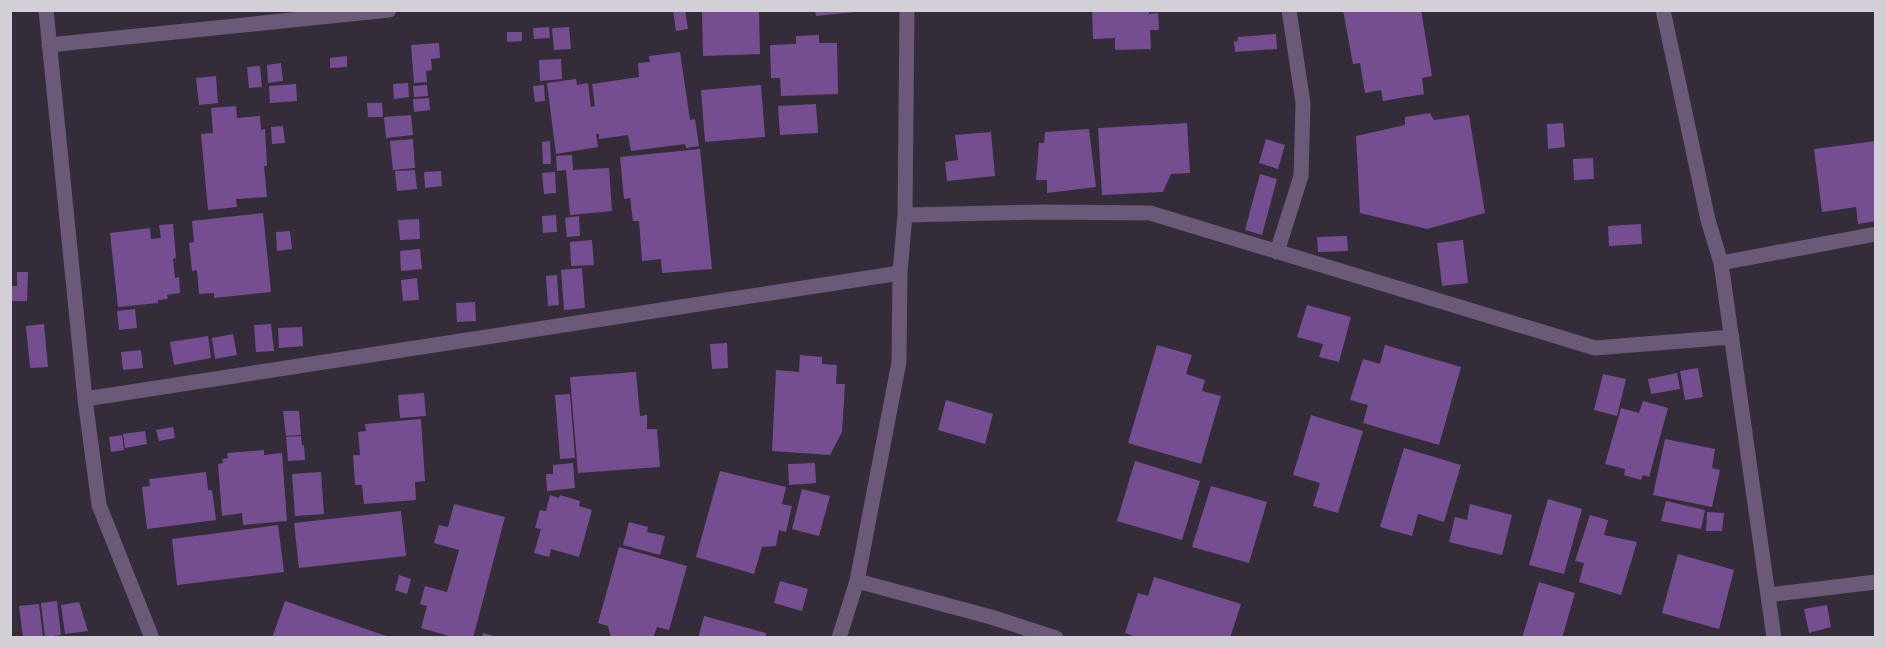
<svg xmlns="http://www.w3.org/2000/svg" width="1886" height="648" font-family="Raleway,sans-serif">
<rect width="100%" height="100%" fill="#342c39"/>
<path fill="#754e91" d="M673 10H685L688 29 676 31Z
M702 10H759L760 54 703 56Z
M815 10H855V12L816 16Z
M1092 10H1149V14L1158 13 1159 30H1150L1151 49 1115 50V38L1093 39Z
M1343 10H1421L1432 76 1422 78 1424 94 1383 101 1381 90 1365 93 1360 63 1353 64Z
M549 27 550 38 534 39 533 28Z
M569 27 571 49 554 50 552 28Z
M507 32H522V41L507 42Z
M1276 34 1277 49 1235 52 1234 41 1237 42 1238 37Z
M819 35V43H837L838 94 781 96 780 78H771L770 45 796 44V36Z
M439 43 440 58 431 59 432 70 426 71 427 82 414 83 411 45Z
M680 52 690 120 695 119 699 146 686 148 685 144 631 151 628 135 599 139V134H596L598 147 556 154 547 83 576 79 577 85 588 83 591 107 595 106 592 84 639 77 638 63 650 62 649 56Z
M347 56V67L330 68V58Z
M561 59 562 79 540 81 539 60Z
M281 63 283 81 268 83 267 65Z
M260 66 262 87 249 88 247 67Z
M216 76 218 103 199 105 196 78Z
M408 83 409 97 394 99 393 84Z
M296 84 297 101 270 103 269 86Z
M427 85 428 96 414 97 413 86Z
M544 85 545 101 535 102 533 86Z
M761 85 765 137 705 142 701 90Z
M429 98 430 110 414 112 413 99Z
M367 103H382L383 117H368Z
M816 104 818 133 780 135 778 106Z
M236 106 237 118 260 116 261 130 265 129 267 166H264L267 197 236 199 237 207 208 210 201 134 213 133 211 108Z
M1430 113 1434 120 1469 115 1485 213 1427 229 1360 213 1356 136 1405 125V117Z
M411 115 413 135 386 138 384 117Z
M1187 123 1190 173 1171 174 1163 192 1102 195 1098 128Z
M1563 123 1565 147 1548 149 1547 124Z
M283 126 285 143 272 144 271 127Z
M1089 129 1096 187 1047 193V180H1036L1039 143H1044L1045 132Z
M991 132 995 176 947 181 945 162 958 160 955 135Z
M413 139 415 168 393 170 390 141Z
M1266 139 1285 145 1278 169 1259 163Z
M550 141 551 164H543L542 142Z
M1876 141V221L1858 224 1856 207 1822 212 1814 149Z
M700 149 712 269 662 273 661 259 642 261 639 221H633L630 198 624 199 620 157Z
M572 155 573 170 609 168 612 211 570 215 566 170 557 171 556 156Z
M1593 158 1594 179 1574 180 1573 159Z
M415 170 417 189 397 191 395 171Z
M441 171 442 186 425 188 424 172Z
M555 172 556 193 544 194 542 173Z
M1260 174 1277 179 1262 235 1245 230Z
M263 213 271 292 214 298V293L199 294 197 270 192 271 189 243 194 242 192 221Z
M556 215 557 232 543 233 542 216Z
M579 216 580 236 567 237 565 218Z
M419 219 420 239 400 240 398 220Z
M173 224 176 258 173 259 175 278 179 277 180 293 167 295 168 299 158 300V303L118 307 110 233 150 228 151 239 161 238 159 225Z
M1641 224 1642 244 1609 246 1608 226Z
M290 231 292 249 277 251 276 232Z
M1347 236 1348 251 1318 252 1317 237Z
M592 240 594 265 571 266 570 242Z
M1463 240 1468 283 1442 286 1437 243Z
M420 249 422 269 401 271 400 251Z
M582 268 585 308 564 310 561 270Z
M17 272H28L27 301H10V286H17Z
M557 275 559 305 548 306 546 276Z
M417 278 419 300 403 301 401 280Z
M475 302 476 321 457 322 456 303Z
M1307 305 1351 317 1339 362 1319 357 1323 344 1297 337Z
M135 309 137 328 119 330 117 311Z
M44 324 48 367 30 368 26 326Z
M271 324 274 351 256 352 254 325Z
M302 327 303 346 279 348 278 328Z
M233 334 237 355 215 359 212 338Z
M208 336 211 358 174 365 170 342Z
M727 343 728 368 712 369 710 344Z
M1157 345 1192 355 1186 374 1205 380 1202 391 1221 396 1201 464 1128 443Z
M1385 345 1461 367 1439 445 1363 423 1368 405 1350 400 1363 359 1380 364Z
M141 350 143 368 123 370 121 352Z
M800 355 822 357V364L837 365 836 384H845L842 432 830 455 772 451 776 370 799 372Z
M1698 368 1703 397 1685 400 1680 371Z
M636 372 640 416 647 415V429H657L660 467 578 473 570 377Z
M1677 373 1680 389 1651 394 1648 379Z
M1603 374 1626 379 1617 416 1594 410Z
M424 393 426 416 400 418 398 395Z
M570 394 575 458 560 459 555 395Z
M946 400 993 414 985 444 938 430Z
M1643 401 1668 408 1649 477 1643 475 1641 480 1624 475 1625 469 1605 464 1621 408 1639 413Z
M283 411H299L301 435 286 436Z
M1311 415 1363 431 1338 513 1313 506 1320 483 1293 475Z
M421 419 425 481 415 482 416 500 364 504 362 485H355L353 455H360L358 432 366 431 365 424Z
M173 427 175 438 159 441 156 430Z
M145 431 147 444 125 448 123 434Z
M122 435 124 450 111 452 109 437Z
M301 436 302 446 304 445 305 460 288 461 286 437Z
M1665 439 1715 449 1712 468 1720 470 1712 507 1653 495Z
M1404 448 1461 465 1444 522 1418 514 1412 536 1380 527Z
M264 450V455L282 453 287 521 243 525 242 513 222 516 218 464 223 463 222 459 228 458 227 453Z
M1135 461 1200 481 1182 540 1117 521Z
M573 463 575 488 547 491 546 474H553V465Z
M815 463 816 483 789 485 788 464Z
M720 471 786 487 782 504 792 506 786 532 779 530 776 546 762 547 754 574 696 557Z
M206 472 208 490H212L216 520 147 529 142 487 150 486 149 479Z
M321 472 324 514 295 516 292 474Z
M1211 486 1267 502 1249 563 1192 547Z
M802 489 830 496 819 536 792 529Z
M550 495 559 498 560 495 580 501 579 506 592 510 579 557 551 549 549 557 534 553 541 529 535 528 540 510 546 511Z
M1548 499 1582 509 1564 574 1529 565Z
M1666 501 1705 510 1701 529 1661 521Z
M454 504 505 517 473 638H456L421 628 427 606 420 604 425 586 447 592 459 550 434 543 439 525 448 527Z
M1470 504 1512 515 1502 555 1449 542 1455 517 1467 520Z
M401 511 406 556 299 568 294 523Z
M1707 512 1724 513 1722 531H1706Z
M1590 515 1608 520 1604 535 1637 542 1621 595 1579 582 1584 563 1575 561Z
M629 522 648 527 647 532 665 536 660 555 623 545Z
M278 525 284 572 177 585 172 539Z
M619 547 687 566 669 630 657 627 653 638H611L608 626 598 623Z
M1678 554 1734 570 1719 629 1662 613Z
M399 575 411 579 407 594 395 590Z
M1154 577 1241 604 1230 638H1139L1125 633 1138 593 1148 596Z
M780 581 808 589 802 611 774 603Z
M1539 582 1575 593 1562 638H1522Z
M57 601 61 635 45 637 41 603Z
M285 601 389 637V638H272Z
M79 602 88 631 65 634 61 605Z
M39 604 43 638H23L19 606Z
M1827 605 1831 627 1809 633 1804 609Z
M704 616 766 633 765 638H698Z
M483 633 498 637V638H482Z"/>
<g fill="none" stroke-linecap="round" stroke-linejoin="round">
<path stroke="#6a5977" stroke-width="15" d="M46 10 85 399 99 505 152 638
M1663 10 1708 220 1721 263 1774 638
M49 45 389 10
M905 215 1043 212 1150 213 1595 348 1732 337
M1277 252 1301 176 1303 103 1289 10
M1721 263 1876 234
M85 399 900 273
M857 581 991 617 1056 638
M1768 595 1876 582
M839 638 857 581 899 362 900 273 905 215 907 10"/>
</g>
<rect width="1886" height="648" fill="none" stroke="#d3cfd7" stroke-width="24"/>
</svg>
